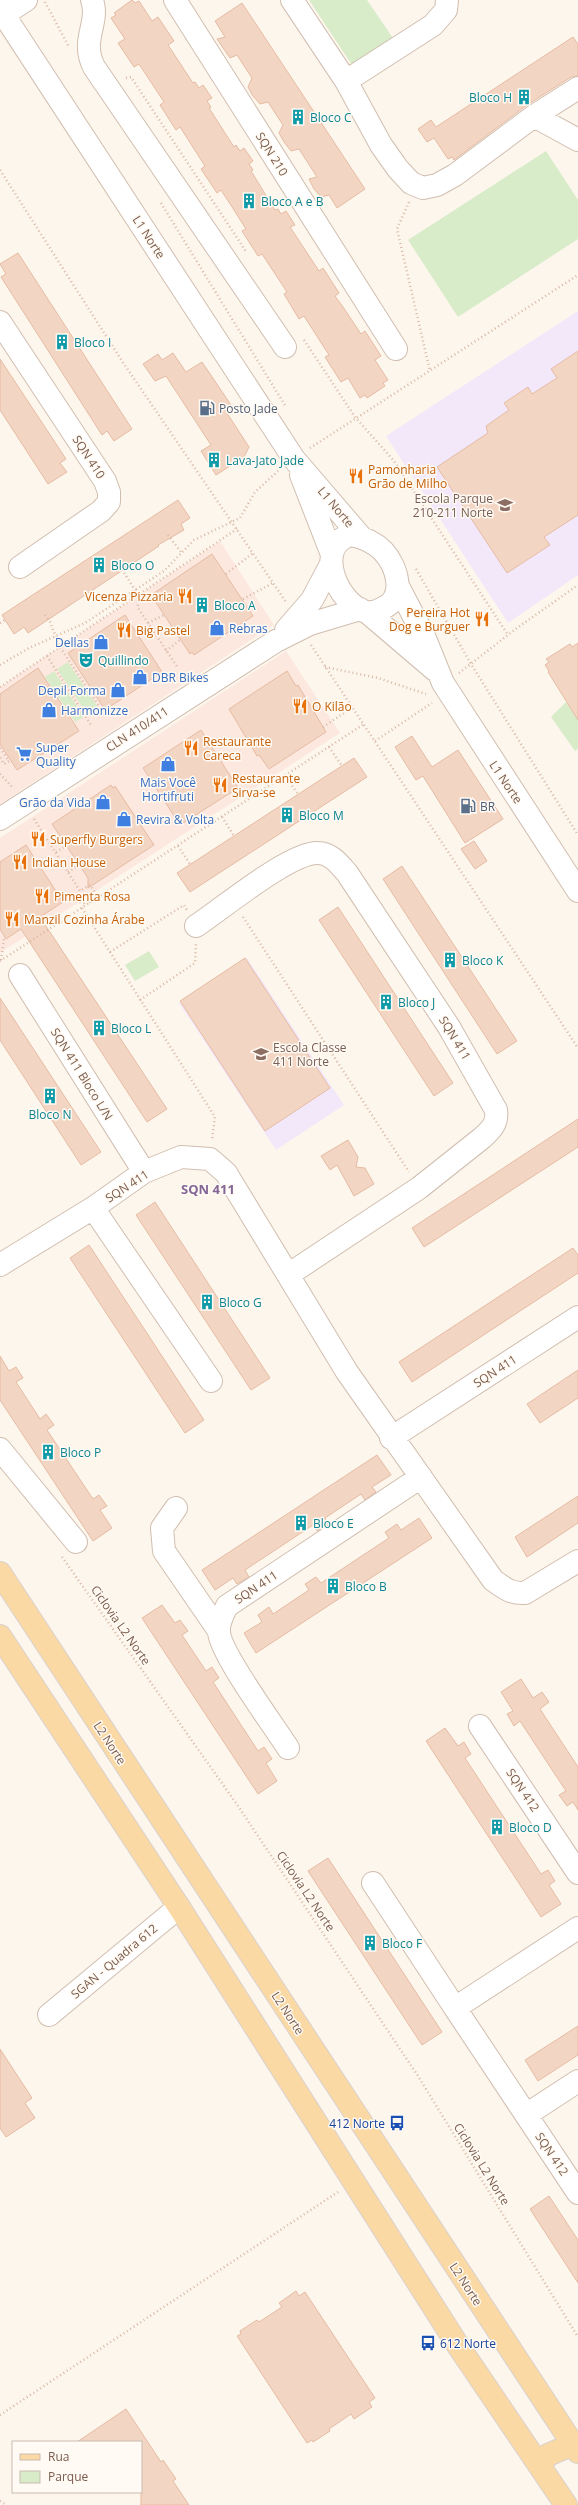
<svg xmlns="http://www.w3.org/2000/svg" width="578" height="2505" font-family="'Open Sans',sans-serif">
<rect width="100%" height="100%" fill="#fdf6ec"/>
<path fill="#fde8e0" d="M220 541 274 625 0 804V687Z
M286 651 340 733 0 953V838Z"/>
<path fill="#f3e8fa" d="M578 311V575L508 623 386 436Z
M247 958 344 1105 276 1150 179 1003Z"/>
<path fill="#d8ecc9" d="M309 0H367L395 41 354 68Z
M546 151 578 200V239L458 317 408 240Z
M68 662 98 707 87 714 57 669Z
M54 671 84 717 75 722 45 677Z
M566 702 578 720V749L575 751 551 717Z
M149 951 159 967 135 981 125 965Z"/>
<path fill="#f3d5c3" stroke="#e6bba3" d="M132 0 135 3 139 1 152 21 158 17 174 41 168 45 193 83 195 82 199 88 203 85 212 98 207 101 211 107 209 108 234 147 236 145 240 151 244 148 253 161 249 164 253 170 251 171 275 210 278 209 281 214 286 211 295 225 290 227 319 271 323 268 339 293 335 296 343 307 361 334 365 331 381 356 375 360 388 380 383 383 385 386 367 398 365 395 360 398 348 378 341 382 325 357 329 355 304 316 299 319 284 294 287 292 262 254 258 256 242 231 246 229 234 210 221 190 217 193 201 169 205 166 180 127 176 130 160 105 164 102 139 64 134 67 118 43 125 39 111 18 116 15 114 13Z
M242 3 365 189 337 208 329 195 321 197 314 189 309 179 317 177 299 149 291 151 284 142 279 133 283 125 268 102 260 104 253 96 248 87 252 78 237 55 230 58 217 39 225 37 215 21Z
M573 37 578 44V76L571 77 527 105 454 160 452 157 448 159 434 138 427 142 418 129 431 120 436 127Z
M18 253 132 429 114 441 107 431 102 435 1 277 6 274 0 264Z
M578 351V515L544 537 550 545 507 573 437 467 488 433 486 426 509 410 504 403 528 387 532 394 557 378 551 369Z
M173 353 186 372 202 362 231 405 225 410 249 447 244 457 216 475 201 451 211 445 166 376 155 381 143 364 158 354 162 360Z
M0 359 66 459 60 463 67 472 48 484 0 410Z
M178 500 190 518 181 524 184 530 158 545 159 546 28 633 24 627 14 634 2 615Z
M212 554 253 616 194 655 192 652 190 654 151 595Z
M125 615 162 672 105 710 68 653Z
M578 643V720L548 672 549 671 545 665 549 662 546 659 570 644 572 647Z
M38 668 79 731 17 770 0 744V694Z
M287 671 296 686 298 685 326 732 269 769 259 755 257 756 229 709Z
M201 730 238 788 180 825 143 768Z
M412 736 432 767 458 750 503 819 465 843 423 776 416 780 395 747Z
M354 758 367 777 190 892 177 873Z
M111 785 113 788 115 786 154 845 88 888V878L52 824Z
M474 841 487 861 475 869 461 849Z
M26 845 63 902 40 917 167 1109 147 1122 21 929 6 939 0 929V862Z
M402 866 517 1041 497 1054 383 879Z
M338 907 453 1083 434 1096 319 920Z
M245 958 330 1088 265 1131 180 1001Z
M0 998 101 1152 81 1165 0 1040Z
M578 1119V1147L424 1247 412 1228Z
M348 1140 358 1157 356 1167 365 1168 374 1184 354 1196 337 1165 330 1170 321 1156Z
M155 1202 270 1378 251 1390 136 1215Z
M89 1245 204 1420 185 1433 70 1258Z
M573 1248 578 1255V1273L412 1382 399 1362Z
M0 1356 9 1371 16 1367 23 1378 16 1382 40 1419 46 1414 54 1425 47 1430 93 1499 99 1495 107 1506 100 1510 112 1528 93 1541 0 1400Z
M578 1370V1398L540 1423 527 1404Z
M377 1455 391 1475 372 1487 376 1492 365 1500 361 1494 325 1518 328 1524 317 1531 313 1525 245 1570 249 1577 237 1584 233 1578 215 1590 202 1570Z
M578 1496V1523L527 1557 515 1537Z
M419 1518 432 1538 256 1653 244 1633 262 1622 258 1615 269 1607 273 1614 309 1590 305 1584 316 1577 321 1583 389 1538 385 1532 397 1524 401 1530Z
M162 1605 175 1623 180 1620 188 1631 182 1635 206 1671 212 1667 219 1678 213 1682 258 1751 264 1747 272 1759 266 1763 277 1781 258 1794 142 1618Z
M521 1679 533 1698 542 1692 549 1702 540 1709 578 1767V1810L573 1802 567 1806 559 1795 566 1791 539 1750 520 1721 514 1726 507 1714 513 1711 501 1692Z
M445 1728 458 1746 464 1742 471 1754 465 1758 541 1874 548 1870 555 1881 549 1885 561 1904 541 1917 426 1741Z
M328 1858 442 2032 422 2045 308 1871Z
M578 2026V2055L538 2081 525 2060Z
M0 2049 32 2098 25 2103 35 2118 6 2137 0 2128Z
M549 2196 578 2240V2283L530 2209Z
M296 2291 299 2296 305 2292 375 2398 369 2402 372 2407 354 2419 351 2414 329 2429 330 2431 313 2442 312 2440 307 2443 237 2336 241 2334 240 2331 257 2320 259 2322 282 2307 279 2303Z
M126 2409 161 2462 163 2460 176 2479 173 2481 189 2505H141V2442H77Z"/>
<g fill="none" stroke-linecap="round" stroke-linejoin="round">
<defs>
<path id="minor" d="M92 0C100 24 80 39 94 67L285 347
M175 0 396 349
M292 0 346 81 381 145 398 169 411 183 423 188 437 185 455 175 534 116 578 88
M0 9 294 459 361 537
M3 15 26 0
M346 81 433 25 446 10 447 0
M534 116 578 140
M0 322 105 481 109 492V502L101 511 20 567
M301 475 331 552
M351 535C362 537 374 542 383 551 397 566 407 598 383 608 378 611 372 613 366 612 337 604 313 545 351 535Z
M398 586 424 636 443 683 578 891
M367 612 435 670
M286 630 312 600 331 564
M0 819 276 641 310 624 360 609
M196 926C222 909 290 852 318 853 331 853 339 864 347 873L449 1027 496 1110C498 1123 492 1129 482 1138L419 1188 288 1275
M20 975 144 1172
M93 1208 211 1381
M0 1265 93 1208 144 1172 181 1157 210 1159 226 1173 347 1372 493 1580C504 1588 511 1594 525 1593L578 1561
M391 1438 578 1317
M0 1449 76 1542
M176 1508 162 1528 164 1551 219 1631
M480 1726 578 1873
M288 1748C274 1726 220 1653 219 1632 218 1623 223 1614 227 1606L421 1477
M373 1883 455 2008
M578 1928 455 2008 578 2193
M49 2015 179 1907
M526 2115 578 2081"/>
<path id="major" d="M0 1573 578 2452
M0 1636 179 1907 459 2347 566 2505
M540 2465 548 2455 573 2444"/>
</defs>
<use href="#minor" stroke="#d1beb0" stroke-width="24"/>
<use href="#major" stroke="#dad1cd" stroke-width="24"/>
<path stroke="#d9b8a5" stroke-width="2.5" stroke-dasharray="1 3" stroke-linecap="butt" d="M45 2 69 47
M126 78 131 77 247 253
M0 170 122 361 286 602
M409 202 397 229 430 371
M161 203 286 407
M304 340 355 417 394 461 508 635
M310 448 578 275
M168 535 181 552
M120 566 138 595V608L178 668
M416 569 471 664 578 835
M226 574 253 553
M243 599 273 583
M45 615 50 622 60 647 105 715
M0 623 5 620
M148 623 164 615
M311 645 578 1048
M166 651 180 640
M47 656 91 725
M0 665 29 648 85 623 164 571 194 540 240 518 255 492 278 471
M325 667 378 678 426 694
M459 673 517 628 578 585
M0 687 237 529
M323 727 353 707
M375 741 432 703
M329 747 342 766
M0 748 9 761 4 764 0 757
M0 774 13 788
M285 776 298 794
M222 817 234 836
M34 819 80 891 90 885 99 898
M178 846 190 864
M56 852 66 846
M68 872 79 865
M60 898 84 903 88 900 90 903
M82 908 215 1117 212 1140
M243 917 409 1172
M110 952 184 905 187 910
M1 960 4 939
M0 961 364 724
M140 1000 195 963 196 944
M62 1557 236 1803 418 2076 578 2337
M0 2415 338 2192
M0 2501 6 2505"/>
<use href="#minor" stroke="#fff" stroke-width="22"/>
<use href="#major" stroke="#fbd9a5" stroke-width="22"/>
</g>
<defs>
<symbol id="building-bare" viewBox="-9 -9 18 18"><path d="M-4-6H4V6H1V3H-1V6H-4ZM-2.5-4.3h1.7v1.8h-1.7ZM.8-4.3h1.7v1.8H.8ZM-2.5-1h1.7V.8h-1.7ZM.8-1h1.7V.8H.8Z" fill="#0f9aa8" stroke="#fffaf3" stroke-width="2.5" paint-order="stroke"/></symbol>
<symbol id="fuel-bare" viewBox="-9 -9 18 18"><path d="M-5.5-6h7V0h2V4h1.3V-2.5L3-4.5l.8-.8L6-3V5H2.5V1h-1V6h-7ZM-4.2-4.7v3.2H.2V-4.7Z" fill="#5c6f8a" stroke="#fffaf3" stroke-width="2.5" paint-order="stroke"/></symbol>
<symbol id="restaurant-bare" viewBox="-9 -9 18 18"><path d="M-5-6h1v4h1v-4h1v4h1v-4h1v5L-1.5 .5V6h-2V.5L-5-1ZM5-6V6H3V1.5H1.5Q1.5-4 5-6Z" fill="#e8710a" stroke="#fffaf3" stroke-width="2.5" paint-order="stroke"/></symbol>
<symbol id="school-bare" viewBox="-9 -9 18 18"><path d="M0-5L7-2L0 1L-7-2ZM-4 1L0 2.5L4 1V4Q0 6-4 4Z" fill="#8d6e63" stroke="#fffaf3" stroke-width="2.5" paint-order="stroke"/></symbol>
<symbol id="shop-bare" viewBox="-9 -9 18 18"><path d="M-5-2.5h2.3a2.7 3.5 0 0 1 5.4 0H5L5.5 6h-11ZM-1.5-2.5h3a1.5 2.3 0 0 0-3 0Z" fill="#3f7fe0" stroke="#fffaf3" stroke-width="2.5" paint-order="stroke"/></symbol>
<symbol id="theatre-bare" viewBox="-9 -9 18 18"><path d="M-5-5.5Q0-4 5-5.5V0Q5 5 0 6Q-5 5-5 0ZM-3.3-2.5H-1v1.5H-3.3ZM1-2.5H3.3v1.5H1ZM-2.8 1Q0 5.5 2.8 1Z" fill="#0f9aa8" stroke="#fffaf3" stroke-width="2.5" paint-order="stroke"/></symbol>
<symbol id="supermarket-bare" viewBox="-9 -9 18 18"><path d="M-6-5.5h2.5l.6 2H6L4.5 2H-2.5L-4.4-4H-6ZM-1.5 3.2a1.3 1.3 0 1 0 .1 0ZM3 3.2a1.3 1.3 0 1 0 .1 0Z" fill="#3f7fe0" stroke="#fffaf3" stroke-width="2.5" paint-order="stroke"/></symbol>
<symbol id="bus-bare" viewBox="-9 -9 18 18"><path d="M-5-6H5V4H4V6H2V4H-2V6H-4V4H-5ZM-3.5-4V0h7V-4ZM-3.5 1.2v1.5H-2V1.2ZM2 1.2v1.5H3.5V1.2Z" fill="#1a4fb4" stroke="#fffaf3" stroke-width="2.5" paint-order="stroke"/></symbol>
</defs>
<g fill-rule="evenodd">
<use href="#building-bare" x="513" y="86" width="22" height="22"/>
<use href="#building-bare" x="287" y="106" width="22" height="22"/>
<use href="#building-bare" x="238" y="190" width="22" height="22"/>
<use href="#building-bare" x="51" y="331" width="22" height="22"/>
<use href="#fuel-bare" x="196" y="397" width="22" height="22"/>
<use href="#building-bare" x="203" y="449" width="22" height="22"/>
<use href="#restaurant-bare" x="345" y="465" width="22" height="22"/>
<use href="#school-bare" x="494" y="494" width="22" height="22"/>
<use href="#building-bare" x="88" y="554" width="22" height="22"/>
<use href="#restaurant-bare" x="174" y="585" width="22" height="22"/>
<use href="#building-bare" x="191" y="594" width="22" height="22"/>
<use href="#restaurant-bare" x="471" y="608" width="22" height="22"/>
<use href="#shop-bare" x="206" y="617" width="22" height="22"/>
<use href="#restaurant-bare" x="113" y="619" width="22" height="22"/>
<use href="#shop-bare" x="90" y="631" width="22" height="22"/>
<use href="#theatre-bare" x="75" y="649" width="22" height="22"/>
<use href="#shop-bare" x="129" y="666" width="22" height="22"/>
<use href="#shop-bare" x="107" y="679" width="22" height="22"/>
<use href="#restaurant-bare" x="289" y="695" width="22" height="22"/>
<use href="#shop-bare" x="38" y="699" width="22" height="22"/>
<use href="#restaurant-bare" x="180" y="737" width="22" height="22"/>
<use href="#supermarket-bare" x="13" y="743" width="22" height="22"/>
<use href="#shop-bare" x="157" y="753" width="22" height="22"/>
<use href="#restaurant-bare" x="209" y="774" width="22" height="22"/>
<use href="#shop-bare" x="92" y="791" width="22" height="22"/>
<use href="#fuel-bare" x="457" y="795" width="22" height="22"/>
<use href="#building-bare" x="276" y="804" width="22" height="22"/>
<use href="#shop-bare" x="113" y="808" width="22" height="22"/>
<use href="#restaurant-bare" x="27" y="828" width="22" height="22"/>
<use href="#restaurant-bare" x="9" y="851" width="22" height="22"/>
<use href="#restaurant-bare" x="31" y="885" width="22" height="22"/>
<use href="#restaurant-bare" x="1" y="908" width="22" height="22"/>
<use href="#building-bare" x="439" y="949" width="22" height="22"/>
<use href="#building-bare" x="375" y="991" width="22" height="22"/>
<use href="#building-bare" x="88" y="1017" width="22" height="22"/>
<use href="#school-bare" x="250" y="1043" width="22" height="22"/>
<use href="#building-bare" x="39" y="1085" width="22" height="22"/>
<use href="#building-bare" x="196" y="1291" width="22" height="22"/>
<use href="#building-bare" x="37" y="1441" width="22" height="22"/>
<use href="#building-bare" x="290" y="1512" width="22" height="22"/>
<use href="#building-bare" x="322" y="1575" width="22" height="22"/>
<use href="#building-bare" x="486" y="1816" width="22" height="22"/>
<use href="#building-bare" x="359" y="1932" width="22" height="22"/>
<use href="#bus-bare" x="386" y="2112" width="22" height="22"/>
<use href="#bus-bare" x="417" y="2332" width="22" height="22"/>
</g>
<g text-anchor="middle" dominant-baseline="central" stroke-width="3" stroke-linejoin="round" paint-order="stroke">
<g font-size="12" fill="#0d838f" stroke="#fffaf3" text-anchor="start">
<text x="512" y="97" text-anchor="end">Bloco H</text>
<text x="310" y="117">Bloco C</text>
<text x="261" y="201">Bloco A e B</text>
<text x="74" y="342">Bloco I</text>
<text x="226" y="460">Lava-Jato Jade</text>
<text x="111" y="565">Bloco O</text>
<text x="214" y="605">Bloco A</text>
<text x="98" y="660">Quillindo</text>
<text x="299" y="815">Bloco M</text>
<text x="462" y="960">Bloco K</text>
<text x="398" y="1002">Bloco J</text>
<text x="111" y="1028">Bloco L</text>
<text x="50" y="1114" text-anchor="middle">Bloco N</text>
<text x="219" y="1302">Bloco G</text>
<text x="60" y="1452">Bloco P</text>
<text x="313" y="1523">Bloco E</text>
<text x="345" y="1586">Bloco B</text>
<text x="509" y="1827">Bloco D</text>
<text x="382" y="1943">Bloco F</text>
</g>
<g font-size="12" fill="#7a5c4d" stroke="#fffaf3">
<text transform="translate(272 154) rotate(58)">SQN 210</text>
<text transform="translate(149 237) rotate(57)">L1 Norte</text>
<text transform="translate(89 457) rotate(57)">SQN 410</text>
<text transform="translate(336 507) rotate(50)">L1 Norte</text>
<text transform="translate(137 729) rotate(-33)">CLN 410/411</text>
<text transform="translate(506 782) rotate(56)">L1 Norte</text>
<text transform="translate(455 1038) rotate(59)">SQN 411</text>
<text transform="translate(82 1074) rotate(58)">SQN 411 Bloco L/N</text>
<text transform="translate(127 1186) rotate(-33)">SQN 411</text>
<text transform="translate(495 1371) rotate(-33)">SQN 411</text>
<text transform="translate(256 1587) rotate(-34)">SQN 411</text>
<text transform="translate(121 1625) rotate(55)">Ciclovia L2 Norte</text>
<text transform="translate(110 1743) rotate(57)">L2 Norte</text>
<text transform="translate(523 1790) rotate(56)">SQN 412</text>
<text transform="translate(306 1891) rotate(56)">Ciclovia L2 Norte</text>
<text transform="translate(114 1961) rotate(-40)">SGAN - Quadra 612</text>
<text transform="translate(288 2013) rotate(57)">L2 Norte</text>
<text transform="translate(552 2154) rotate(56)">SQN 412</text>
<text transform="translate(482 2164) rotate(58)">Ciclovia L2 Norte</text>
<text transform="translate(466 2284) rotate(57)">L2 Norte</text>
</g>
<g font-size="12" fill="#4e5e75" stroke="#fffaf3" text-anchor="start">
<text x="219" y="408">Posto Jade</text>
<text x="480" y="806">BR</text>
</g>
<g font-size="12" fill="#c56008" stroke="#fffaf3" text-anchor="start">
<text x="368" y="469">Pamonharia<tspan x="368" dy="14">Grão de Milho</tspan></text>
<text x="173" y="596" text-anchor="end">Vicenza Pizzaria</text>
<text x="470" y="612" text-anchor="end">Pereira Hot<tspan x="470" dy="14">Dog e Burguer</tspan></text>
<text x="136" y="630">Big Pastel</text>
<text x="312" y="706">O Kilão</text>
<text x="203" y="741">Restaurante<tspan x="203" dy="14">Careca</tspan></text>
<text x="232" y="778">Restaurante<tspan x="232" dy="14">Sirva-se</tspan></text>
<text x="50" y="839">Superfly Burgers</text>
<text x="32" y="862">Indian House</text>
<text x="54" y="896">Pimenta Rosa</text>
<text x="24" y="919">Manzil Cozinha Árabe</text>
</g>
<g font-size="12" fill="#785e54" stroke="#fffaf3" text-anchor="end">
<text x="493" y="498">Escola Parque<tspan x="493" dy="14">210-211 Norte</tspan></text>
<text x="273" y="1047" text-anchor="start">Escola Classe<tspan x="273" dy="14">411 Norte</tspan></text>
</g>
<g font-size="12" fill="#366cbe" stroke="#fffaf3" text-anchor="start">
<text x="229" y="628">Rebras</text>
<text x="89" y="642" text-anchor="end">Dellas</text>
<text x="152" y="677">DBR Bikes</text>
<text x="106" y="690" text-anchor="end">Depil Forma</text>
<text x="61" y="710">Harmonizze</text>
<text x="36" y="747">Super<tspan x="36" dy="14">Quality</tspan></text>
<text x="168" y="782" text-anchor="middle">Mais Você<tspan x="168" dy="14">Hortifruti</tspan></text>
<text x="91" y="802" text-anchor="end">Grão da Vida</text>
<text x="136" y="819">Revira &amp; Volta</text>
</g>
<g font-size="12" fill="#164399" stroke="#fffaf3" text-anchor="end">
<text x="385" y="2123">412 Norte</text>
<text x="440" y="2343" text-anchor="start">612 Norte</text>
</g>
<g font-size="13" font-weight="bold" fill="#846695" stroke="#fffaf3">
<text x="208" y="1189">SQN 411</text>
</g>
</g>
<rect x="12" y="2441" width="130" height="52" fill="#fffaf3" stroke="#cabbb1"/>
<rect x="20" y="2454" width="20" height="6" fill="#fbd9a5" stroke="#cabbb1"/>
<text x="48" y="2461" font-size="12" fill="#7a5c4d">Rua</text>
<rect x="20" y="2471" width="20" height="12" fill="#d8ecc9" stroke="#cabbb1"/>
<text x="48" y="2481" font-size="12" fill="#7a5c4d">Parque</text>
</svg>
